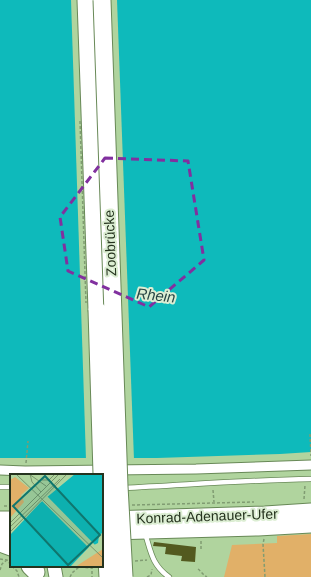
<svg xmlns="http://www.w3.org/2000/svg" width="311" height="577" font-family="Arial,sans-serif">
<rect width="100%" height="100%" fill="#b0d49e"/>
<path fill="#e1b068" d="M311 534V577H224L232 545 277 543V536Z"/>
<path fill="#0ebabb" d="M0 0H311V452L280 454 157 458H0Z"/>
<path fill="#b0d49e" d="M71 0H117L134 460H86Z"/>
<path fill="#535a1f" d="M154 542 196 547 195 562 181 561 182 556 165 554 166 547 153 546Z"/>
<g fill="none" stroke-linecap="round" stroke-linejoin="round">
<defs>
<path id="lane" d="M0 487H11
M123 488C186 485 248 480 311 479
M145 533C151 552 152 565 169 577"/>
<path id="street" d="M0 470 25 471 196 469 311 465"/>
<path id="secondary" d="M54 566 56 577"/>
<path id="primary" d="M0 519H11
M109 519 265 514 311 511
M111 532 258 528 311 525
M0 533H11"/>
<path id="highway" d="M86 0 97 310
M0 543 11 547
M30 566 36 572"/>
</defs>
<use href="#lane" stroke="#688957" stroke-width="6"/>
<use href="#street" stroke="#688957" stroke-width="11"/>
<use href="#secondary" stroke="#688957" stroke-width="15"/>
<use href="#primary" stroke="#688957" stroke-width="17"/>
<use href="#highway" stroke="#688957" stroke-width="19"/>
<path stroke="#809c72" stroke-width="1.5" stroke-dasharray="3 2" stroke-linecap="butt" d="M310 434 311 456
M26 463 28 441
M213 490 214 502
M304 499 305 485
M132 505 254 502
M4 506H11
M264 539 263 544 265 577
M201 549V541
M0 559 7 560 11 565
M135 561 147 560
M12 566 17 571 19 577
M92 566V577
M198 569C201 571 203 575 207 577
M0 570 2 564 8 559
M70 577 72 573 79 567 92 568
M147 577 151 575 152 569"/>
<use href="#lane" stroke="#fff" stroke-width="4.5"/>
<use href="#street" stroke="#fff" stroke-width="9"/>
<use href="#secondary" stroke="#fff" stroke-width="13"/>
<use href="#primary" stroke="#fff" stroke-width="15"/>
<use href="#highway" stroke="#fff" stroke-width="17"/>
<defs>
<path id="highway-bridge" d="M102 0 119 486 124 577
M97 310 102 474 108 577"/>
</defs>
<use href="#highway-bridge" stroke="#688957" stroke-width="19" stroke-linecap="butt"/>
<path stroke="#809c72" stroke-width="1.5" stroke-dasharray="3 2" stroke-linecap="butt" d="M80 121 86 303"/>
<use href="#highway-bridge" stroke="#fff" stroke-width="17"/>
</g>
<path fill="none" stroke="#81309f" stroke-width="3" stroke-dasharray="8 5" stroke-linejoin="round" d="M105 158 188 161 204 260 149 307 68 271 60 217Z"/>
<g text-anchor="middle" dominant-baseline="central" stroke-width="4" stroke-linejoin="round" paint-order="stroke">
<g font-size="14" fill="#25331e" stroke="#dceed3">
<text transform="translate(110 243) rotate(-92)">Zoobrücke</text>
<text transform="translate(207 516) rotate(-2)">Konrad-Adenauer-Ufer</text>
</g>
<g font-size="15" font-style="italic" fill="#284646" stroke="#dceed3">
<text transform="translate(156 295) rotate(6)">Rhein</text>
</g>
</g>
<g transform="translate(10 474)">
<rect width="93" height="93" fill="#b0d49e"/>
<path d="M5 3 19 14 11 21 14 28 0 44V6ZM93 75V93H66L68 91Z" fill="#e1b068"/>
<path d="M65 0H93V58L89 62 88 69 78 74 60 93H0V61L30 29Z" fill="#0ebabb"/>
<path d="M36 21 86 72 80 75 31 26Z" fill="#b0d49e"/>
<path fill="none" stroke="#78946b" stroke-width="1" d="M6 0 93 84M19 0 36 12M20 0 22 8 31 18M32 6H39L45 0M0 49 49 0M0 53 50 5M0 58 57 0"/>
<path fill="#0f766e" fill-opacity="0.15" stroke="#0f766e" stroke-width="2" d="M35 2 90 61 58 91 3 32Z"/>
<rect width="93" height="93" fill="none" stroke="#25331e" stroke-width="2"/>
</g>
</svg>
